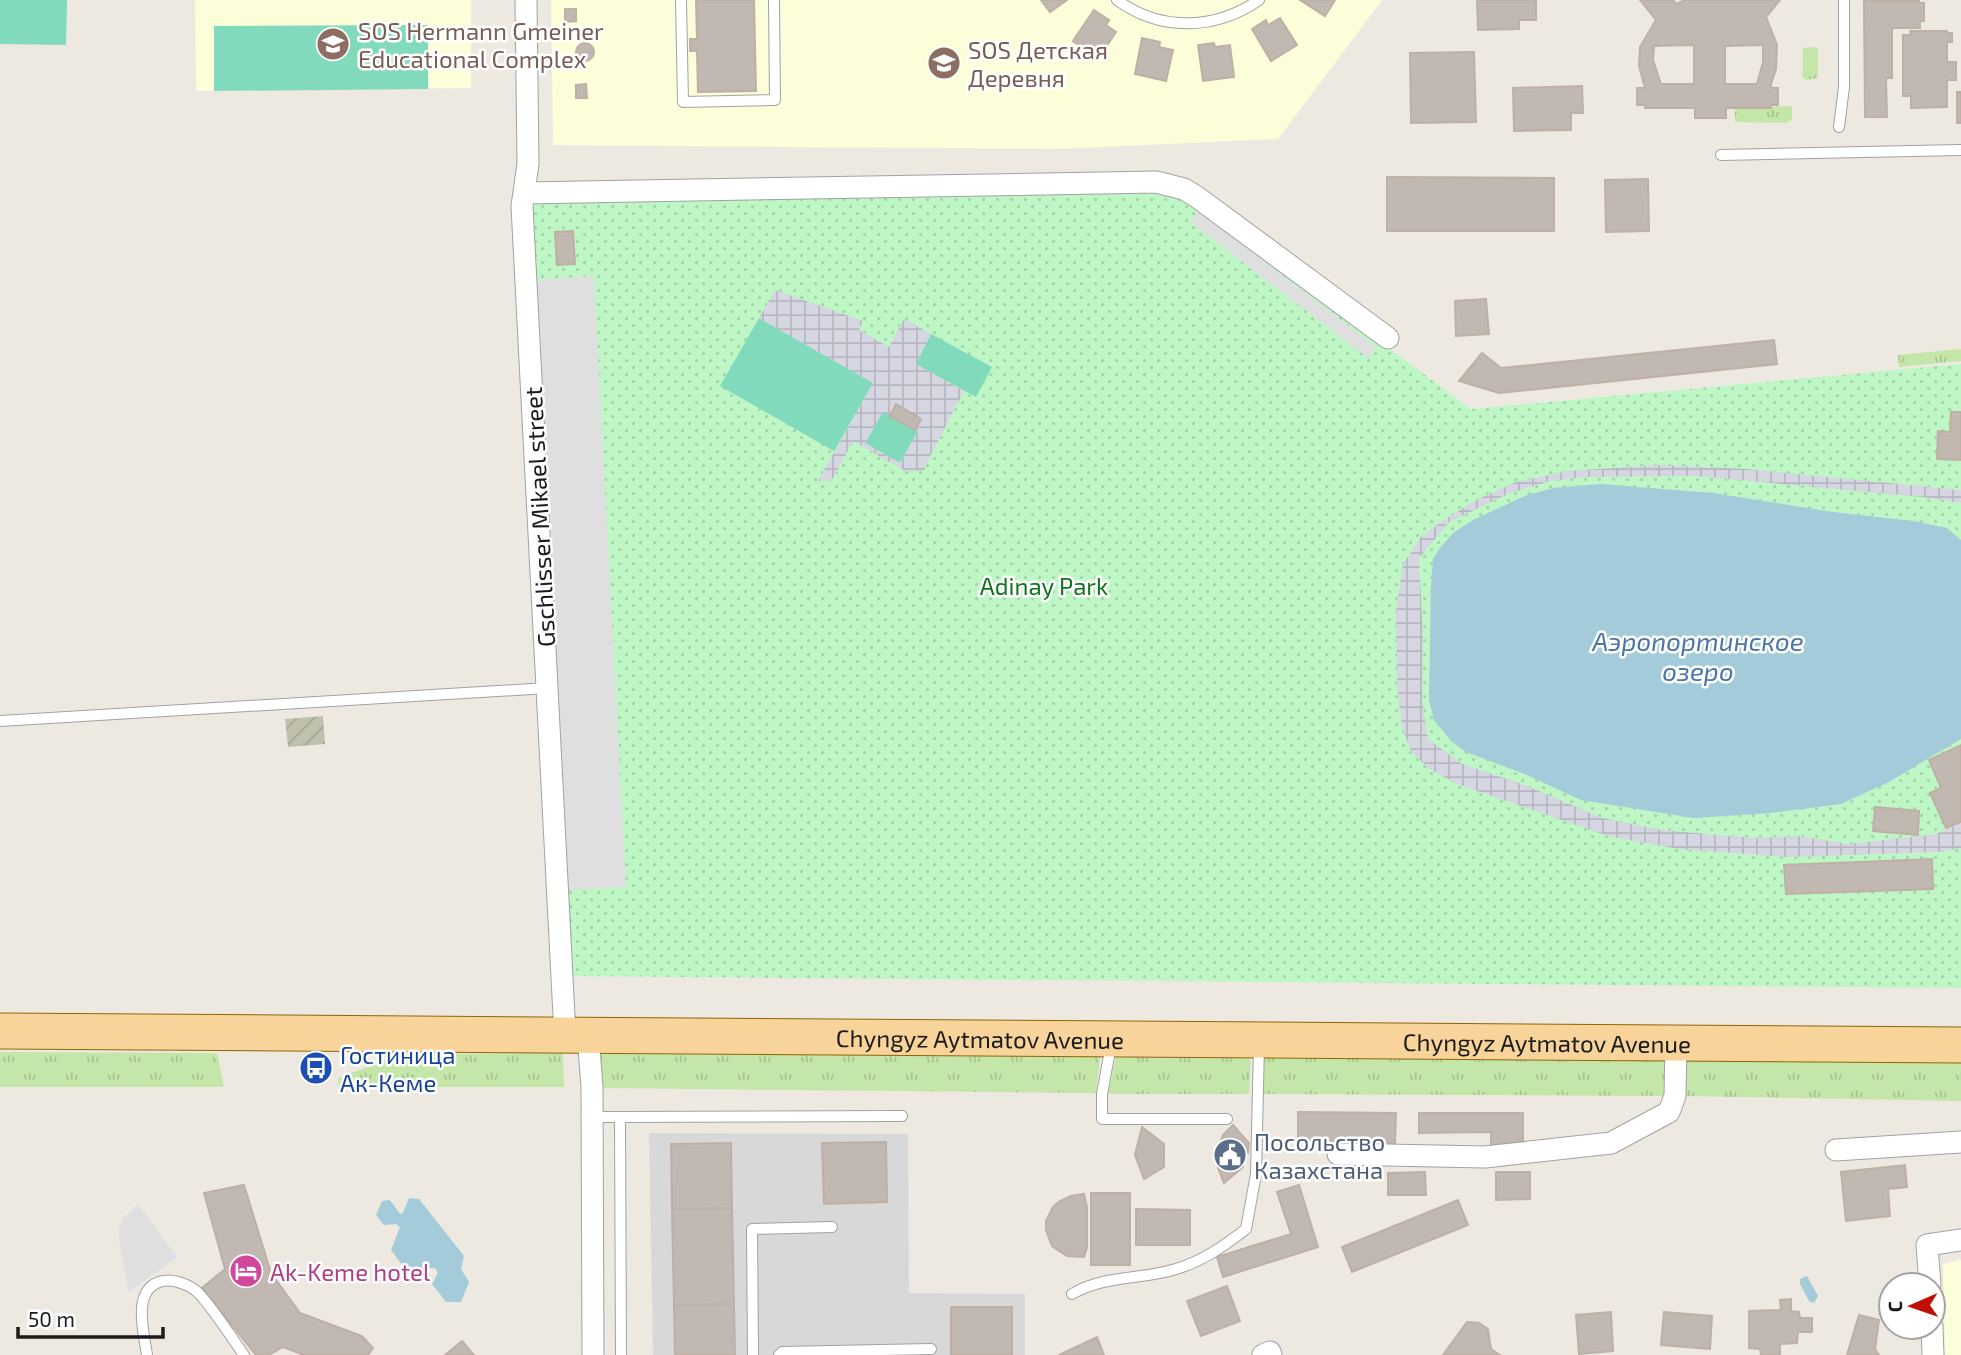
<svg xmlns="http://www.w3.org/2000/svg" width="1961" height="1355" font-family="'Exo 2',sans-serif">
<defs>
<pattern id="construction-furrows" width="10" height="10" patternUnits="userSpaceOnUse" patternTransform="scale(1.75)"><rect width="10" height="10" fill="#c0c1ad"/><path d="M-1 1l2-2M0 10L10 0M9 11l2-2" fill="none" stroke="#a4a594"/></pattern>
<pattern id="grass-tufts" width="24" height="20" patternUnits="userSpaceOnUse" patternTransform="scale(1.75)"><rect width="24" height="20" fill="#c4e6a8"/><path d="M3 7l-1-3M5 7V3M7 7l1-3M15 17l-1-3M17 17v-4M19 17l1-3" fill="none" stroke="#a8c590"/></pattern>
<pattern id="park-dots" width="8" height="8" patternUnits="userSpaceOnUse" patternTransform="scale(1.75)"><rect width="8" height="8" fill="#bef7c5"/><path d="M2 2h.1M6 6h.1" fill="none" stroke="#a3d3a9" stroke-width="1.8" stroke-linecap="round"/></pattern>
<pattern id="plaza-grid" width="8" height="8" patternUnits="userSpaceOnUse" patternTransform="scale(1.75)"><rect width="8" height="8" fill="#d6d6e2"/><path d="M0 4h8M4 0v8" fill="none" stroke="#b7b7c1"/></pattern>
</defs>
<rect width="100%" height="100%" fill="#ede9e1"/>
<path fill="#d9d8d8" d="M649 1133 908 1134 909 1293 1025 1294V1355H653Z"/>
<path fill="#fcfed9" d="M195 0H471V88L196 91Z
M551 0H1382L1278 139 1056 149 553 145Z
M1961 1260V1355H1945L1943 1264Z"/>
<path fill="url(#construction-furrows)" d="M323 716 325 744 288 747 285 719Z"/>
<path fill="url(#grass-tufts)" d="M1811 47 1818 48V78L1806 80 1802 77 1803 48Z
M1792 106V119L1787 123 1735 122V108Z
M1961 349V361L1899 367 1898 355Z
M600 1051 1100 1057 1096 1093 598 1088Z
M1117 1051 1251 1053 1249 1094H1108Z
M0 1052 217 1053 224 1087H0Z
M1265 1052 1666 1056 1665 1096 1263 1094Z
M1685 1052 1961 1056V1101L1682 1096Z
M563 1053 564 1087H339L338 1078 401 1054Z"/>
<path fill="url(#park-dots)" d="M1149 189 1186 198 1471 409 1961 364V988L568 976 532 202Z"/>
<path fill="#81dabb" d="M0 0H67L66 45 0 44Z
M428 25V89L214 91V26Z
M759 318 873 383 834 451 720 386Z
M931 334 992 367 976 397 915 364Z
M883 411 918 431 900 463 865 443Z"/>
<path fill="#dfdfdf" d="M1198 211 1376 347 1368 358 1190 222Z
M594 276 626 887 565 890 534 280Z
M138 1204 177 1257 129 1292 119 1241V1229L122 1220Z"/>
<path fill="url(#plaza-grid)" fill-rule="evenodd" d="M775 290 863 321 859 330 889 347 904 319 931 334 916 364 964 391 925 466V470L905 471 857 443H852L832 480 818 481 873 383 759 318ZM883 412 918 431 900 463 865 443Z
M1661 465 1746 469 1961 490V503L1922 497 1695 476 1588 477 1550 481 1508 494 1449 522 1419 558 1423 636 1422 699 1428 739 1462 764 1525 785 1602 818 1661 830 1755 838 1798 836 1848 844 1936 834 1961 823V848L1938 852 1787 857 1679 849 1608 836 1457 784 1428 768 1411 751 1402 727 1397 686 1396 611 1403 564 1421 537 1444 520 1476 500 1516 482 1568 471Z"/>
<path fill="#a3cbd9" d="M1600 484 1713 493 1833 512 1913 521 1947 528 1961 540V739L1889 782 1841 804 1770 813 1694 818 1581 800 1527 775 1466 752 1451 741 1434 720 1429 700 1431 586 1433 559 1440 548 1453 533 1473 520 1527 495 1554 488Z
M409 1198 419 1199 464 1256 461 1269 469 1282 461 1302H446L432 1284 438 1273 435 1268 406 1270 391 1250 400 1227 396 1224 384 1225 376 1215 382 1201 390 1200 400 1214 403 1213Z
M1807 1276 1818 1296 1814 1303 1809 1301 1800 1284V1279Z"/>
<path fill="#c1b8b1" stroke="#beb0a4" stroke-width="2" fill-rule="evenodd" d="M696 0H754L756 91 698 92 697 51H690V39H697Z
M1041 0H1067L1050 12Z
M1300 0H1335L1325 16Z
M1477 0H1536V20H1519V29L1478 30Z
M1640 0H1673L1676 4 1685 0H1780L1766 17 1777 45 1776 69 1771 84V88H1778V105H1771V108H1726V118H1695V108H1645V105H1637V88H1645L1639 66 1640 47 1656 20ZM1694 45V84H1661L1653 60 1654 46ZM1763 45V62L1757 84H1725V46Z
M1864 1H1919L1920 3H1924V21H1920V28H1892V78H1886L1887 117H1865Z
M565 9H576V21L565 22Z
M1094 10 1109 20 1106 25 1116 32 1098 59 1073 41Z
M1280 18 1297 45 1271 61 1252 29 1266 20 1268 25Z
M1910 31H1947V33H1952V42H1947V62H1956V80H1947V107L1911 108V96H1903V35H1911Z
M1142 38 1160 42 1159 47 1173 50 1166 81 1135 74Z
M576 52a9 9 0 1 1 18 0a9 9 0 1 1-18 0Z
M1214 43 1215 47 1230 45 1234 77 1203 81 1198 45Z
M1474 52 1476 122 1411 123 1410 53Z
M586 84 587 98H576V85Z
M1582 86 1583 113H1571V130L1514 131 1513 88Z
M1957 92H1961V123H1957Z
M1387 177 1554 178V231H1387Z
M1648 179 1649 231 1606 232 1605 180Z
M573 231 575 264 557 265 555 232Z
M1486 299 1489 334 1456 336 1455 301Z
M1774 340 1777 364 1499 393 1459 381 1482 353 1501 368Z
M896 404 921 419 915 430 890 416Z
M1951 412H1961V460L1937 459 1938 431 1950 432Z
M1961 745V822L1946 828 1930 793 1941 788 1929 760Z
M1875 807 1919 811 1918 835 1873 831Z
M1932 859 1933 889 1786 894 1784 865Z
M1298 1112 1396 1113 1395 1143 1298 1141Z
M1419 1113H1523V1151H1491V1132L1419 1133Z
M1233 1125 1249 1143 1248 1153 1243 1154V1167L1224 1183 1218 1168 1216 1155 1223 1135Z
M1142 1127 1164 1144V1167L1144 1179 1135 1155Z
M886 1142 887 1202 824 1204 822 1143Z
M731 1143 732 1208 672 1209 671 1144Z
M1905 1165 1907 1187 1888 1189 1890 1216 1846 1221 1841 1172Z
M1425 1172 1426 1195H1388V1173Z
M1496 1172H1530V1199L1496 1200Z
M244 1185 271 1273 300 1313 362 1336 373 1348 368 1355H304L283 1347 269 1355H256L202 1288 225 1269 204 1193Z
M1299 1185 1318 1247 1223 1277 1217 1257 1291 1234 1277 1192Z
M1091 1193H1130V1265H1091Z
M1084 1194 1087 1207V1247L1084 1257 1067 1256 1052 1246 1046 1230V1221L1053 1207 1060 1201 1071 1196Z
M1458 1200 1468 1225 1352 1272 1342 1247Z
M732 1208 734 1304 674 1305 672 1209Z
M1136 1209 1190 1210V1245H1136Z
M1227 1286 1240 1321 1201 1336 1187 1301Z
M1791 1299V1311L1799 1312 1800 1318H1812V1332H1798L1797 1343 1780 1344V1355H1761L1760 1349 1749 1348V1311L1781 1310 1780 1300Z
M734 1304 735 1355H675L674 1305Z
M951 1307H1012V1355H951Z
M1611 1312 1613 1351 1579 1354 1576 1315Z
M1664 1312 1712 1316 1710 1349 1661 1345Z
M1859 1315 1879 1320 1875 1349 1879 1355H1847Z
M1467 1322 1479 1323 1488 1329 1491 1349 1500 1355H1443Z
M1097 1337 1104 1355H1059Z
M462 1341 474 1355H445Z"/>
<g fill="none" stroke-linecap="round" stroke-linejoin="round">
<defs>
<path id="service" d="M681 0 683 102 775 100 774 0
M1117 0C1161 32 1215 30 1259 0
M1839 127 1844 87V0
M1721 155 1961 150
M0 721 548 688
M1111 1045 1102 1094V1119H1227
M592 1117H620L621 1355
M620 1117 902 1116
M1072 1294C1103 1275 1142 1280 1176 1269 1203 1261 1224 1246 1246 1229L1256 1174 1259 1045
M147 1355C144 1334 132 1291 159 1282 171 1278 185 1283 195 1290 208 1300 233 1340 244 1355
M753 1355 752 1229 832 1227
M779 1355 782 1352 931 1349"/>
<path id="minor" d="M526 0 528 164 522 206 565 1035
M525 193 1156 182 1184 189 1197 197 1388 338
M588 1035 592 1087 593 1355
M1836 1150 1961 1142
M1338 1154 1485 1157 1611 1143 1669 1112 1675 1096 1676 1043
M1930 1285 1927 1245 1961 1240
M1932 1327 1933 1355
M1263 1355 1270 1352 1271 1355"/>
<g id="primary">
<path id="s1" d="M0 1031 1961 1045"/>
</g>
</defs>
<use href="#service" stroke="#a2a2a2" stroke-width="12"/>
<use href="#minor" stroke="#a2a2a2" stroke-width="23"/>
<use href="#primary" stroke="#8e6605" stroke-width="37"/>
<use href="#service" stroke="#fff" stroke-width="10"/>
<use href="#minor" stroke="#fff" stroke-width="21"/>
<use href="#primary" stroke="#f8d49b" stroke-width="35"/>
</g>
<defs>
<symbol id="university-disc" viewBox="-11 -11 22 22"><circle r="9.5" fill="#8d6e63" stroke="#fff"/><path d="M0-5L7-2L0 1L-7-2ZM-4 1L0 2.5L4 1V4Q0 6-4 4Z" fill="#fff"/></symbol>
<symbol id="school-disc" viewBox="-11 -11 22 22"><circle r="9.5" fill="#8d6e63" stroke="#fff"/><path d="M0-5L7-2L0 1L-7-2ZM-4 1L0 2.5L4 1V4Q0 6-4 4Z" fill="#fff"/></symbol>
<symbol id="bus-disc" viewBox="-11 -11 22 22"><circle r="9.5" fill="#1a4fb4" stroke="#fff"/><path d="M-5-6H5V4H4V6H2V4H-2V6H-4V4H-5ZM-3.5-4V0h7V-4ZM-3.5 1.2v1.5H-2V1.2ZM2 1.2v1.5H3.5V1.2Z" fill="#fff"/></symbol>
<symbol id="civic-disc" viewBox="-11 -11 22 22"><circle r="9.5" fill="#5c6f8a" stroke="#fff"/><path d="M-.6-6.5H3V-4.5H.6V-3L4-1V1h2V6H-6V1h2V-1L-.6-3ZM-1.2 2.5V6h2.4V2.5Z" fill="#fff"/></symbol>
<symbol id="hotel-disc" viewBox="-11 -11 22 22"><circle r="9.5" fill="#d1479c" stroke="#fff"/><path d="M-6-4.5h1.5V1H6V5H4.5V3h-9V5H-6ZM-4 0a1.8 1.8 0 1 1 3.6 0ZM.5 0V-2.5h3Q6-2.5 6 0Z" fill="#fff"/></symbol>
</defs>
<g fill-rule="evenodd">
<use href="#university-disc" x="314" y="25" width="38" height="38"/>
<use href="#school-disc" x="925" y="44" width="38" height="38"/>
<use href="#bus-disc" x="297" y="1049" width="38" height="38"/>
<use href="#civic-disc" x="1211" y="1136" width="38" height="38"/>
<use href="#hotel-disc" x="227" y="1252" width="38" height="38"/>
</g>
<g text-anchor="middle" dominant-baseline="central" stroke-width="5" stroke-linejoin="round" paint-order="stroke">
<g font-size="24" fill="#785e54" stroke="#fff" text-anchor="start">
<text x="358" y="30">SOS Hermann Gmeiner<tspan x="358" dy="28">Educational Complex</tspan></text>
<text x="968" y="49">SOS Детская<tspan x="968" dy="28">Деревня</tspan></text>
</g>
<g font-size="24" fill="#1b1b1b" stroke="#fff">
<text transform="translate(539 517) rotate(-93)">Gschlisser Mikael street</text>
<text stroke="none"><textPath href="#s1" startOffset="980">Chyngyz Aytmatov Avenue</textPath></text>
<text stroke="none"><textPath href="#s1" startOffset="1547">Chyngyz Aytmatov Avenue</textPath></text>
</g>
<g font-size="24" fill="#0f741b" stroke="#fff">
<text x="1044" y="585">Adinay Park</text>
</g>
<g font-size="24" fill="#164399" stroke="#fff" text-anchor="start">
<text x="340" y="1054">Гостиница<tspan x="340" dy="28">Ак-Кеме</tspan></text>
</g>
<g font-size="24" fill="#4e5e75" stroke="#fff" text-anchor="start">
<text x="1254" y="1141">Посольство<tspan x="1254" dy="28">Казахстана</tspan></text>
</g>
<g font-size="24" fill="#b23c85" stroke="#fff" text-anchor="start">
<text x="270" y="1271">Ak-Keme hotel</text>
</g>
<g font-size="26" font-style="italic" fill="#4c76a7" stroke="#fff">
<text x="1698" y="640">Аэропортинское<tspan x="1698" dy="30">озеро</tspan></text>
</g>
</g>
<g transform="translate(1912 1306) rotate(268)"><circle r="33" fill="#ffffff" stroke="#a4a4a4" stroke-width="2"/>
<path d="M0-5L12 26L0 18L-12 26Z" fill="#c00f07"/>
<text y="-10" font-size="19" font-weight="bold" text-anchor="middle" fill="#1b1b1b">С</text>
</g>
<path d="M18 1327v10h145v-10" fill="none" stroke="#1b1b1b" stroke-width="3.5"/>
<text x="28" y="1327" font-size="21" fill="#1b1b1b" stroke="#ffffff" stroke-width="5" paint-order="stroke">50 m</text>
</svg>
